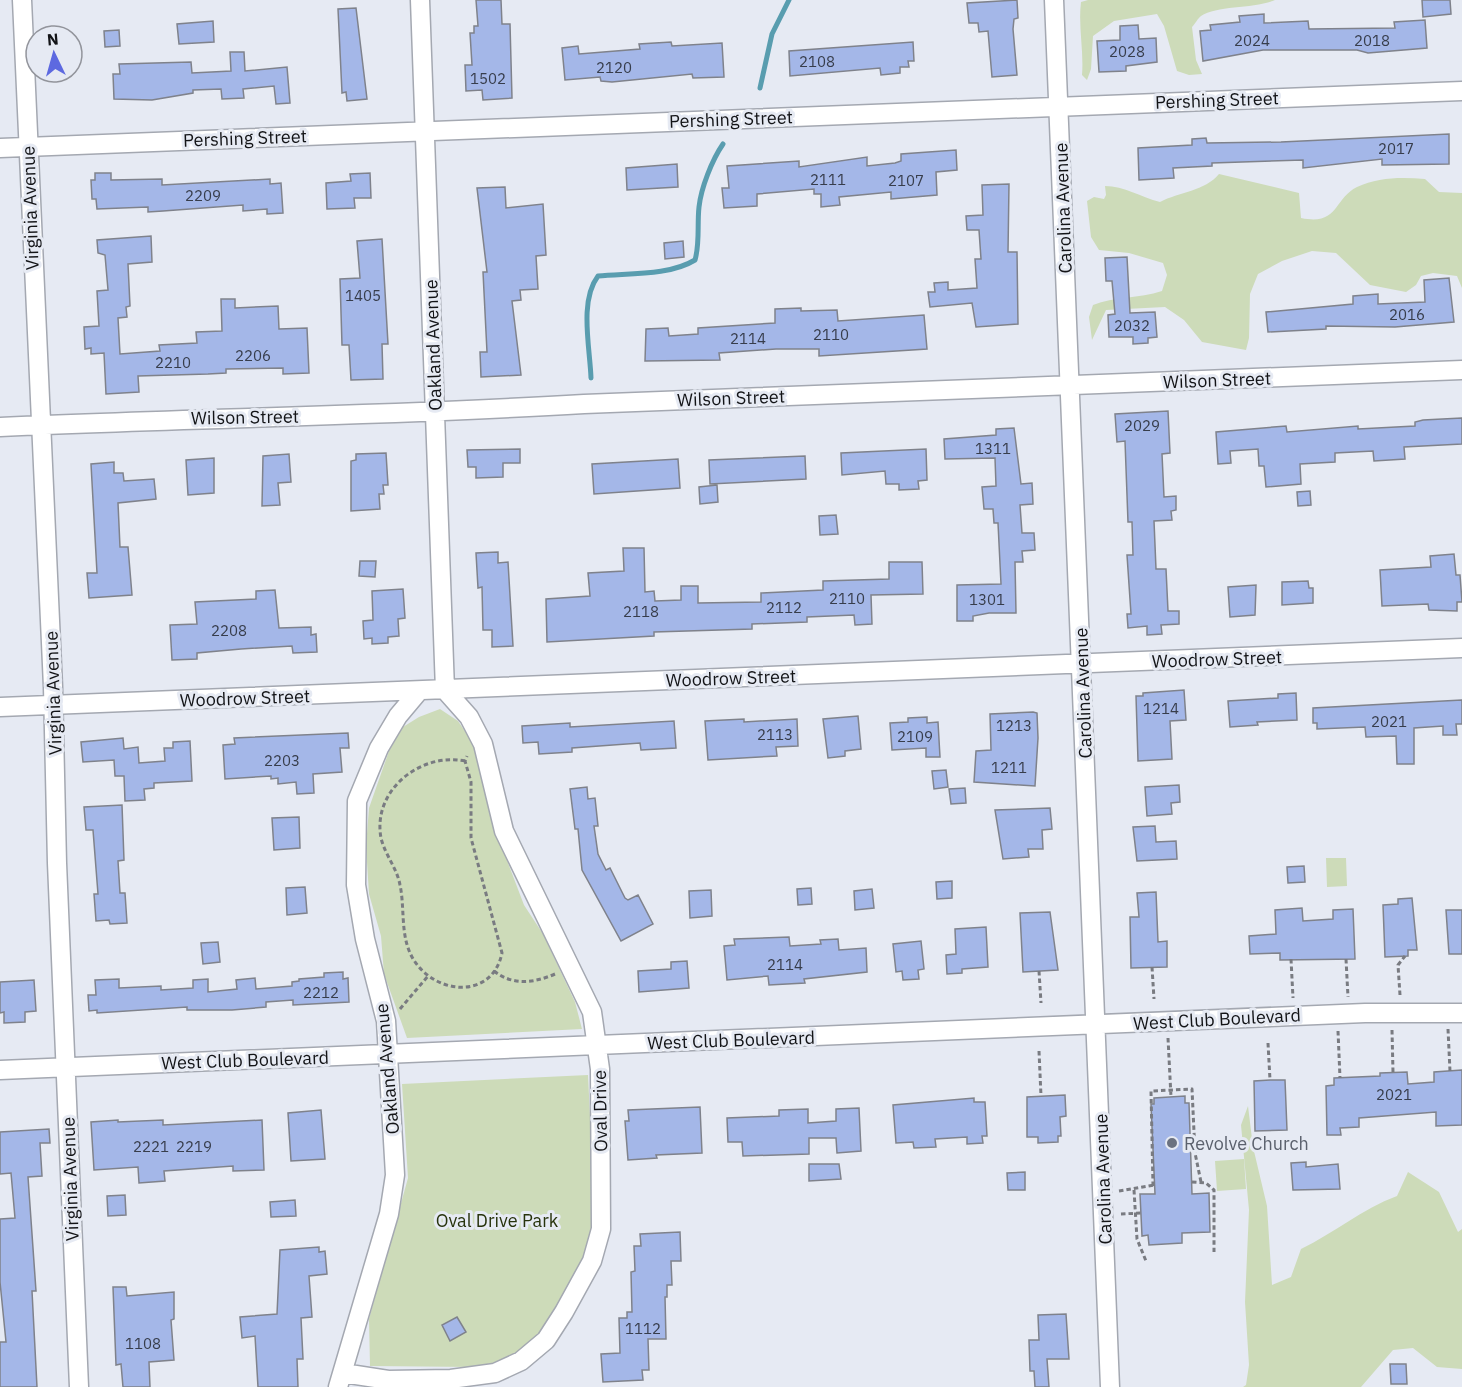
<svg xmlns="http://www.w3.org/2000/svg" width="1462" height="1387" font-family="'IBM Plex Sans',sans-serif">
<rect width="100%" height="100%" fill="#e6eaf3"/>
<path fill="#cddbb9" d="M1088 0H1275C1254 9 1217 5 1201 16 1198 18 1195 24 1192 27L1196 60 1202 74 1189 75 1177 71 1164 26 1157 14 1114 21 1093 36 1091 69 1087 80 1082 75C1084 51 1078 26 1081 2Z
M1219 174 1299 193 1301 218C1339 226 1333 199 1357 187 1378 177 1402 177 1425 179L1439 192 1462 193V288L1457 276 1433 273 1421 276 1416 285 1406 292 1370 285 1336 253 1312 251 1282 261 1258 274 1250 294 1249 338 1246 350 1202 342 1184 320 1165 307 1106 310 1092 340 1089 317 1093 305C1114 296 1139 299 1162 291L1167 275 1163 263 1129 253 1099 250 1091 237 1087 201 1094 197 1104 199 1106 195 1105 186C1124 186 1141 197 1160 202 1179 192 1205 191 1219 174Z
M440 709 458 721 475 746 497 834 524 905 543 934 575 1002 582 1029 407 1038 384 974 381 936 369 894 366 846 369 808 389 751 403 727 419 717Z
M1326 858H1346L1347 886 1327 887Z
M588 1075 596 1239 545 1328 532 1341 505 1360 475 1367 370 1366 369 1319 408 1178 402 1084Z
M1248 1106 1253 1147 1267 1206 1272 1285 1291 1277 1301 1249C1334 1233 1362 1209 1397 1196L1408 1172 1439 1192 1458 1232 1462 1229V1369L1437 1367 1413 1348 1393 1350 1361 1387H1243L1246 1385 1249 1365 1245 1302 1249 1210 1241 1125Z
M1244 1159 1246 1189 1217 1191 1215 1161Z"/>
<g fill="none" stroke-linecap="round" stroke-linejoin="round">
<path stroke="#599daf" stroke-width="5" d="M760 88 772 34 789 0
M591 378C590 348 579 301 598 276 628 273 669 276 695 260 700 243 697 225 699 207 701 188 712 160 723 144"/>
</g>
<path fill="#a4b7e8" stroke="#7f828b" stroke-width="1.5" d="M476 0H501L502 24H510L512 98 483 100 482 90 466 91 465 65H472L470 33H474V26H478Z
M1017 0 1018 18 1014 19 1013 29 1017 75 992 77 988 31 979 32 978 23H969L967 3Z
M1422 0H1450L1451 14 1423 17Z
M356 8 367 99 347 101 346 92 342 93 338 9Z
M1264 14V23L1308 21 1309 29 1395 28 1394 22 1425 20 1427 48 1368 53 1357 50H1263L1203 61 1200 31 1211 30 1210 25 1240 22 1239 16Z
M213 21 214 42 179 44 177 24Z
M1138 25 1139 39 1156 38 1157 62 1126 66V71L1099 72 1097 41 1120 40V26Z
M119 30 120 46 105 47 104 31Z
M671 42 672 46 722 43 724 77 693 78 692 74 612 82 601 81 600 77 565 80 562 48 578 46 579 54 640 49 639 44Z
M913 42 914 61H908L909 67H900V73L881 75 880 68 790 76 789 51Z
M230 52H244L245 71 287 67 290 103 276 104 274 86 243 89 244 98 222 99 221 89 193 90V93L152 100 114 99 113 74H120L119 64 191 62 192 73 231 71Z
M1449 134V164L1382 165V159L1303 168V160L1212 163V166L1173 168 1174 178 1139 180 1138 148 1192 145V139L1206 138 1207 143 1281 142Z
M956 150 957 170 936 172 937 195 891 199V192L839 197 840 205 821 207V194H814V189L757 194V206L724 208 722 188H729L727 166 799 161V167L867 157V166L895 163 901 161V154Z
M677 164 678 187 627 190 626 168Z
M95 173H111V180L162 179V185L270 179V184L281 183 283 213 267 214V209L243 211V205L163 211 148 212V207L97 209 96 199H92L91 180H95Z
M370 173 371 198H354L355 208 327 209 326 183 351 181 350 174Z
M1009 184 1008 252H1017L1018 324 976 327 972 303 930 307 928 292H935L934 283 948 282V290L977 288 975 259H981L979 230H967L966 216 983 215 982 185Z
M505 187 506 208 543 204 546 255 536 256 538 289 520 290 521 300 512 301 521 375 481 377 480 352H487L483 272H487L477 188Z
M151 236 152 262 128 264 130 306 126 307 127 317 118 318 120 354 160 351 159 345 197 343 196 332 222 331 221 299H235V308L278 306 279 329 307 328 309 373 283 374V368L226 369V373L208 374 138 376 139 392 106 394 104 353 91 354V348L85 349 84 327 99 326 97 291 108 290 105 255 98 253 97 240Z
M382 239 388 344H382L383 379 351 380 349 345H342L340 279 360 278 357 241Z
M683 241 684 257 665 259 664 243Z
M1127 257 1130 313 1155 312 1157 337 1148 338V343L1133 344V337H1109L1108 315 1115 314 1112 281H1106L1105 258Z
M1449 278 1454 322 1395 327 1326 326V329L1268 332 1266 312 1353 304V296L1378 294V304L1425 302 1424 280Z
M801 308V311L837 310 838 321 924 315 927 349 819 356V349H776L719 353 720 360 645 361 646 329 668 328 669 336 698 334V328L775 323V309Z
M1168 411 1170 453 1162 454 1164 497 1176 496V510L1171 511 1172 520 1154 521 1156 569H1166L1168 611H1179V624L1161 625 1162 634 1147 635V626L1128 628 1127 614H1131L1127 555H1133L1132 522H1128L1125 441 1117 442 1115 414Z
M1462 418V444L1404 447 1405 459 1374 461 1373 451 1335 453V462L1300 464 1301 484 1266 487 1264 466H1259L1258 449 1230 451 1231 463 1218 464 1216 432 1286 426 1287 432 1358 426V429L1415 426V422L1423 420Z
M1014 428 1021 484 1032 483 1033 504 1020 505 1022 533H1034L1035 550 1022 551 1023 562H1015L1016 613H989L973 616V621H957V585L1001 584 998 523H994L993 509H984L982 487 996 486 995 458 945 459 944 439 996 435V429Z
M520 449V463H503V477L476 478V467H468L467 450Z
M926 449 927 480 918 481 919 489 899 490V484H886L885 471 842 475 841 453Z
M386 453 388 485H383L384 494H379L380 509 351 511V461L356 460V454Z
M289 454 291 482 278 483 280 505 262 506 263 456Z
M805 456 806 479 710 484 709 460Z
M214 458V493L188 495 186 460Z
M678 459 680 488 594 494 592 464Z
M114 462V473H123L124 481 154 479 156 499 118 503 120 547H128L132 595 89 598 87 573H97L91 464Z
M717 485 718 502 700 504 699 487Z
M1310 491 1311 505 1298 506 1297 492Z
M836 515 838 534 820 535 819 516Z
M623 548H644L645 592 654 591 655 601 681 600V586H698V603L761 602V593L823 590V581L889 579V562H922L923 594 871 595 872 624 855 625 854 615 807 617V622L752 624V629L654 632V636L547 642 546 599 590 596 588 573 624 571Z
M498 552V563L508 562 513 646 492 647V630H483L482 587 478 588 476 553Z
M1454 554 1456 575H1460L1462 602H1457V611L1429 610 1428 604 1382 606 1380 570 1431 567 1430 556Z
M360 561H376L375 577 359 576Z
M1308 581 1309 588H1313V603L1282 605V582Z
M1256 585 1255 615 1230 617 1228 587Z
M403 589 405 618 398 619 399 636 388 637V643L372 644V638L364 639 363 621 373 620 372 591Z
M275 590 279 628 311 627V635L316 634 317 652 293 653 292 646 241 649 197 653V659L172 660 170 625 197 624 195 602 256 599V591Z
M1184 690 1186 720 1170 721 1172 759 1138 761 1136 696H1143V693Z
M1296 693 1297 720 1257 722 1258 725 1230 727 1228 701 1278 698V694Z
M1462 700V724H1456L1457 735H1443V726L1414 728V764H1397L1396 736 1366 737 1365 727 1317 729V723H1313V708Z
M1033 712 1037 713 1038 738 1035 786 974 782 976 751 991 750 990 714Z
M858 716 861 749 845 751V756L828 758 823 719Z
M927 717V723L938 722 940 757H926V748L892 750 890 723 908 722V718Z
M744 719V722L797 719 798 746 776 747 777 756 708 760 705 721Z
M674 721 676 748 641 750 640 743 572 748V752L539 754 538 742 523 743 522 726 570 723V727Z
M348 733 349 748H340L342 772 313 774 314 793 297 794 296 782 278 784V778L271 779V776L225 779 223 745 235 744 234 738Z
M123 738 124 749 138 747 139 763 165 761 164 748H173V742L190 741 192 781 154 783V788L144 789 145 800 125 801 124 776H115L114 760 83 762 81 742Z
M946 770 948 787 934 789 932 771Z
M1179 785 1180 802 1171 803 1172 814 1147 816 1145 787Z
M587 787 588 799 595 798 598 826H594L598 854 606 870 610 868 625 898 628 900 638 895 653 924 621 941 582 870 578 829H575L570 789Z
M965 788 966 803 951 804 949 789Z
M122 805 124 860 118 861 120 893H125L127 923 110 924 109 920 96 921 94 894H98L93 830H86L84 807Z
M1050 808 1052 829 1042 830 1043 849H1028L1029 857 1003 859 995 810Z
M299 817 300 848 274 850 272 818Z
M1155 826 1156 842 1176 841 1177 859 1137 861 1133 827Z
M1304 866 1305 882 1288 883 1287 867Z
M952 881V898L937 899 936 882Z
M305 887 307 913 287 915 286 888Z
M811 888 812 904 798 905 797 889Z
M872 889 874 908 855 910 854 891Z
M711 890 712 916 690 918 689 891Z
M1156 892 1158 942 1167 941V967L1131 968 1130 917H1139L1137 893Z
M1412 898 1417 950H1408V956L1385 957 1383 905 1398 904V899Z
M1302 908 1303 921 1333 919V910L1353 909 1355 959 1280 960V953L1250 954 1249 936 1276 934 1275 910Z
M1446 910H1462V954H1449Z
M1050 912 1058 970 1023 972 1020 913Z
M986 927 988 967 962 969V973L947 974 946 955 956 954 955 929Z
M789 937 790 946 821 944 820 940 838 939 839 950 866 948 867 972 804 979 805 983 769 985 768 976 727 980 724 946 735 945 734 939Z
M921 941 924 969 918 970 919 979 903 980 902 971 896 972 893 944Z
M218 942 220 962 203 964 201 943Z
M687 961 689 988 639 992 638 971 671 969V962Z
M343 972V979L348 978 349 1002 293 1005V1000L266 1002V1007L232 1010H187V1007L97 1013V1010L89 1011 88 995H96L95 980 119 979V988L161 986V990L193 988V980L208 979V992L237 989 236 980 255 978 256 989 292 986V982L299 981V979L324 977V973Z
M34 980 36 1011 25 1012V1022L4 1023V1012L0 1013V982Z
M1462 1070V1125L1436 1126V1112L1359 1118V1127L1340 1128 1341 1135H1327L1326 1086 1334 1085V1078L1380 1076V1073L1407 1072 1408 1084 1434 1082V1072Z
M1270 1080H1285L1287 1130 1255 1131 1254 1081Z
M1065 1095 1066 1116 1060 1117 1061 1136H1058V1142L1038 1143V1137H1027V1097Z
M1185 1096V1103H1189L1192 1194 1209 1193 1210 1232 1182 1233V1243L1149 1245 1148 1235 1142 1236 1140 1194H1155L1151 1104H1154V1098Z
M974 1098V1102H985L987 1136H982L983 1143 967 1144V1137L935 1139 936 1147 914 1148 913 1142 896 1143 893 1105Z
M700 1107 702 1153 656 1155 657 1158 628 1160 625 1121H629L628 1110Z
M859 1108 861 1151 837 1153 836 1138H809V1154L743 1156 742 1142H728L727 1118 779 1116V1110L808 1109V1123L836 1121V1109Z
M321 1110 325 1159 291 1161 288 1113Z
M118 1120V1122L163 1120V1125L262 1120 264 1170 233 1171V1166L164 1171 165 1181 139 1183 138 1167 94 1170 91 1122Z
M49 1129 50 1143H40L42 1176 28 1177 36 1291H32L37 1387H0V1342H6L0 1282V1219L15 1218 11 1173 0 1174V1132Z
M1306 1162V1167L1338 1164 1340 1189 1293 1190 1291 1163Z
M809 1164H839L841 1179 809 1181Z
M1025 1172V1190H1008L1007 1173Z
M125 1195 126 1215 108 1216 107 1196Z
M295 1200 296 1216 271 1217 270 1202Z
M680 1232 681 1261H671L672 1285H667V1297H665L666 1339H648L649 1370H642L643 1380 603 1382 601 1354 620 1353 619 1318H627V1312H632L631 1272 635 1271 634 1246H641L640 1234Z
M319 1247V1252L325 1251 327 1274 309 1276 312 1317 301 1318 303 1359H297L298 1387H258L255 1336 242 1338 240 1317 277 1314 280 1250Z
M113 1287H126L127 1296 174 1292V1319L171 1320 174 1360 149 1362 150 1387H123L121 1364 116 1365Z
M1066 1314 1069 1359H1047L1049 1387H1035L1034 1371H1030L1029 1340H1039L1038 1315Z
M457 1317 466 1332 450 1341 442 1325Z
M1390 1364H1406L1407 1384H1391Z"/>
<g fill="none" stroke-linecap="round" stroke-linejoin="round">
<defs>
<path id="minor" d="M22 0 53 687 57 863 79 1387
M1054 0 1110 1387
M0 148 1462 91
M0 427C194 418 389 416 584 404L1462 370
M0 707 1462 648
M0 1070 1365 1013H1462
M343 1373 388 1380 451 1379 495 1373 521 1361 546 1340 564 1312 592 1261 601 1229 600 1069 592 1012 504 831 483 744 469 717 445 690 420 0
M338 1387 389 1214 395 1175 386 1021 365 939 356 885 357 801 379 748 398 716 419 691"/>
</defs>
<use href="#minor" stroke="#a4a8b1" stroke-width="21"/>
<path stroke="#797b81" stroke-width="3" stroke-dasharray="4.5 3" stroke-linecap="butt" d="M465 761C421 752 372 790 381 838 385 855 397 868 400 885 405 908 400 935 412 957 433 995 492 1001 502 953L471 838V782L465 761 467 756
M1291 959 1293 998
M1346 959 1348 997
M1152 967 1154 999
M494 971C513 986 534 983 555 974
M1039 971 1041 1003
M1400 995 1398 965 1405 956
M400 1009 428 976
M1448 1029 1450 1071
M1392 1030 1393 1072
M1338 1031 1340 1078
M1168 1038 1171 1097
M1268 1043 1270 1080
M1039 1051 1041 1096
M1192 1182 1206 1183 1214 1190V1252
M1153 1186 1151 1091 1192 1089 1195 1153 1201 1182
M1134 1190 1137 1239 1146 1261
M1119 1191 1154 1185
M1121 1214 1141 1213"/>
<use href="#minor" stroke="#fff" stroke-width="18"/>
</g>
<circle fill="#6b7280" stroke="#e6eaf3" stroke-width="2" cx="1172" cy="1143" r="6"/>
<g text-anchor="middle" dominant-baseline="central" stroke-width="6" stroke-linejoin="round" paint-order="stroke">
<g font-size="15" fill="#373d4b">
<text x="1252" y="40">2024</text>
<text x="1372" y="40">2018</text>
<text x="1127" y="51">2028</text>
<text x="817" y="61">2108</text>
<text x="614" y="67">2120</text>
<text x="488" y="78">1502</text>
<text x="1396" y="148">2017</text>
<text x="828" y="179">2111</text>
<text x="906" y="180">2107</text>
<text x="203" y="195">2209</text>
<text x="363" y="295">1405</text>
<text x="1407" y="314">2016</text>
<text x="1132" y="325">2032</text>
<text x="831" y="334">2110</text>
<text x="748" y="338">2114</text>
<text x="253" y="355">2206</text>
<text x="173" y="362">2210</text>
<text x="1142" y="425">2029</text>
<text x="993" y="448">1311</text>
<text x="847" y="598">2110</text>
<text x="987" y="599">1301</text>
<text x="784" y="607">2112</text>
<text x="641" y="611">2118</text>
<text x="229" y="630">2208</text>
<text x="1161" y="708">1214</text>
<text x="1389" y="721">2021</text>
<text x="1014" y="725">1213</text>
<text x="775" y="734">2113</text>
<text x="915" y="736">2109</text>
<text x="282" y="760">2203</text>
<text x="1009" y="767">1211</text>
<text x="785" y="964">2114</text>
<text x="321" y="992">2212</text>
<text x="1394" y="1094">2021</text>
<text x="151" y="1146">2221</text>
<text x="194" y="1146">2219</text>
<text x="643" y="1328">1112</text>
<text x="143" y="1343">1108</text>
</g>
<g font-size="18" fill="#131417" stroke="#e6eaf3">
<text transform="translate(1217 100) rotate(-2)">Pershing Street</text>
<text transform="translate(731 119) rotate(-2)">Pershing Street</text>
<text transform="translate(245 138) rotate(-2)">Pershing Street</text>
<text transform="translate(30 208) rotate(-92)">Virginia Avenue</text>
<text transform="translate(1063 208) rotate(-92)">Carolina Avenue</text>
<text transform="translate(433 345) rotate(-92)">Oakland Avenue</text>
<text transform="translate(1217 380) rotate(-2)">Wilson Street</text>
<text transform="translate(731 398) rotate(-2)">Wilson Street</text>
<text transform="translate(245 417) rotate(-1)">Wilson Street</text>
<text transform="translate(1217 659) rotate(-2)">Woodrow Street</text>
<text transform="translate(731 678) rotate(-2)">Woodrow Street</text>
<text transform="translate(53 693) rotate(-92)">Virginia Avenue</text>
<text transform="translate(1083 693) rotate(-92)">Carolina Avenue</text>
<text transform="translate(245 698) rotate(-2)">Woodrow Street</text>
<text transform="translate(1217 1019) rotate(-3)">West Club Boulevard</text>
<text transform="translate(731 1040) rotate(-2)">West Club Boulevard</text>
<text transform="translate(245 1060) rotate(-2)">West Club Boulevard</text>
<text transform="translate(387 1069) rotate(-95)">Oakland Avenue</text>
<text transform="translate(600 1111) rotate(-91)">Oval Drive</text>
<text transform="translate(70 1179) rotate(-92)">Virginia Avenue</text>
<text transform="translate(1103 1179) rotate(-92)">Carolina Avenue</text>
</g>
<g font-size="18" fill="#5b616d" stroke="#e6eaf3" text-anchor="start">
<text x="1184" y="1143">Revolve Church</text>
</g>
<g font-size="18" fill="#27330c" stroke="#e6eaf3">
<text x="497" y="1220">Oval Drive Park</text>
</g>
</g>
<g transform="translate(54 54) rotate(355)"><circle r="28" fill="#e6eaf3" stroke="#92949b" stroke-width="1.5"/>
<path d="M0-4.5L10 22L0 15L-10 22Z" fill="#5d69e0"/>
<text y="-9" font-size="16" font-weight="bold" text-anchor="middle" fill="#131417">N</text>
</g>
</svg>
